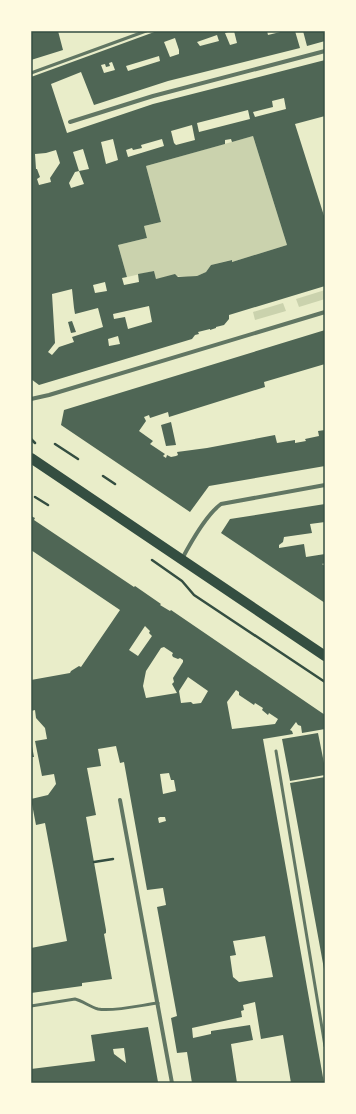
<svg xmlns="http://www.w3.org/2000/svg" width="356" height="1114" font-family="'PT Sans',sans-serif">
<rect width="100%" height="100%" fill="#e9edc9"/>
<path fill="#cad2ad" d="M253 136 287 245 232 262 231 260 211 265 206 272 197 276 188 277 175 276 156 279 154 271 127 277 118 245 147 238 144 226 161 222 146 166Z
M325 290V299L299 307 296 299Z
M283 303 286 311 255 320 253 312Z"/>
<path fill="#4f6655" fill-rule="evenodd" d="M31 31H58L63 50 31 60Z
M157 31H231L225 33 230 45 237 43 234 31H267L268 35 284 31H295L300 48 168 81 94 105 81 72 51 84 67 133 153 104 325 60V116L295 124 325 219V286L229 315V319L224 325 216 327V328L210 330V329L198 332 199 334 195 335 192 339 39 385 31 379V77ZM217 35 219 41 200 46 197 42ZM175 38 179 50V54L170 57 164 42ZM159 56 160 61 128 71 126 66ZM112 62 115 70 104 73 101 65 105 64 106 67 110 66 109 63ZM284 98 286 109 255 117 253 112 273 107 272 101ZM248 110 250 119 199 132 197 123ZM192 125 195 140 176 145 174 143 171 131ZM253 136 287 245 232 262V260L211 265 206 272 197 276 178 277 175 274 156 279 154 271 138 274 139 282 124 285 122 278 127 277 118 245 147 238 144 226 161 222 146 166 225 144V140L231 139 232 142ZM113 139 118 160 106 164 101 142ZM162 139 164 146 128 157 126 150 132 148 133 150 142 148 141 145ZM83 149 89 169 79 171 84 184 71 188 69 183 75 172 79 171 73 152ZM56 150 60 163 50 178 51 182 39 185 37 179 40 177 37 169H36L35 154 46 153ZM105 282 107 291 95 293 93 285ZM72 289 74 308 75 314 98 308 103 327 72 337 74 342 59 347 52 355 48 352 55 343 52 294ZM149 306 152 322 128 329 125 317 114 319 113 314ZM118 336 120 344 109 346 108 339Z
M303 31H325V41L307 46Z
M72 321 76 332 71 333 68 322Z
M325 330V364L264 382 265 387 169 417 168 412 150 418 149 415 144 417 146 421 139 431 153 441 150 444 165 454 163 456 166 458 167 455 171 457 176 456 178 455 177 452 207 448 275 435 277 443 295 440V443L306 441 305 439 319 436 318 431 325 430V466L209 486 190 512 61 425 64 410Z
M171 422 176 445 166 446 161 425Z
M325 504V522L310 524 312 533 284 537 283 542 279 545V548L304 544 306 557 325 554V563L322 564 325 566V603L221 533 230 519Z
M31 516 35 518 34 520 134 587 135 586 161 604 160 605 170 611 171 610 325 715V729L302 733 301 726 298 725 296 722 290 730 292 731 293 734 263 739 324 1083H291L283 1035 261 1039 255 1002 243 1005 244 1010 241 1011 242 1017 192 1028 193 1038 211 1034V1031L250 1025 253 1040 231 1044 237 1083H192L187 1052 177 1053 171 1018 177 1016 157 907 166 905 163 888 147 890 124 762 120 763 116 746 98 749 101 766 87 768 96 815 86 817 106 930V933L104 934 112 979 82 983V986L31 993V948L67 941 45 823 36 825 31 799 48 795 56 784 54 774 42 776 35 741 47 739 45 728 36 718 35 710 31 711V680L70 673 71 671 79 666 81 667 120 610 31 550ZM145 626 150 631 149 633 152 636 138 656 129 650ZM164 647 173 653 172 655 173 657 178 659 180 658 183 660V662L173 678 174 682 172 684 177 693 146 698 143 686 146 671 161 648ZM188 677 208 691 201 703 193 704 191 702 181 703 179 691ZM236 690 239 692V695L254 705 255 703 263 708 262 710 268 715 269 713 278 719 275 724 232 729 227 702ZM169 773 171 780H174L176 791 163 794 160 774ZM160 817H165L166 821 159 823 158 818ZM265 936 273 977 239 982 233 977 230 956 236 955 233 941Z
M318 733 325 768V775L290 781 282 739Z
M31 741 34 757H31Z
M325 777V969H324L290 783Z
M148 1027 158 1082 31 1083V1069L95 1061 91 1035ZM124 1048 126 1063 114 1054 113 1049Z"/>
<g fill="none" stroke-linecap="round" stroke-linejoin="round">
<path stroke="#344e41" stroke-width="2.5" d="M31 439 35 443
M55 444 78 459
M103 476 115 484
M35 497 48 505
M152 560 182 581 194 595 325 682
M94 862 113 859"/>
<path stroke="#617663" stroke-width="3" d="M31 73 146 31
M276 751 325 1046
M31 1006 75 999C83 1001 90 1007 98 1009 113 1012 142 1005 158 1003"/>
<path stroke="#617663" stroke-width="4" d="M70 122 153 96 325 51
M31 399 49 395 325 312
M182 559C191 542 206 515 221 504L325 485
M120 800 172 1083"/>
<path stroke="#344e41" stroke-width="10" d="M31 458 325 656"/>
</g>
<rect width="356" height="1114" fill="none" stroke="#fefae0" stroke-width="64"/>
<rect x="32" y="32" width="292" height="1050" fill="none" stroke="#344e41" stroke-width="1.5"/>
</svg>
